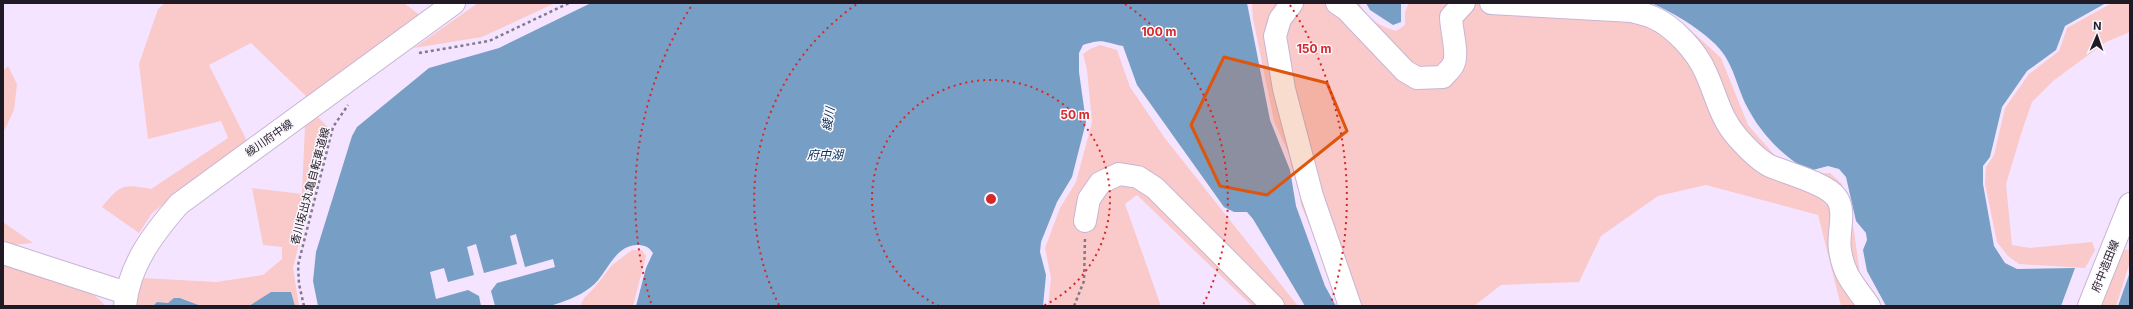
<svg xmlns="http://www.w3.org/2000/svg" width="2133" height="309" font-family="Inter,'Noto Sans JP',sans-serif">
<rect width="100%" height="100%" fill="#f5e4ff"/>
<path fill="#facaca" d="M165 3H404L421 16 308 98 251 43 209 65 247 141 152 213 139 233 102 207C121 184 123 184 151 189L228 138 221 121 148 139 139 64 158 9Z
M478 3H555L482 37 414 48Z
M1252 3H1359C1368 19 1379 26 1396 31L1405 25V12L1409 3H1627L1675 19 1696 35 1721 58 1748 125 1778 159 1811 174 1830 173 1842 184 1854 231 1860 275 1875 306H1841L1818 215 1706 185 1658 196 1601 236 1579 282 1501 285 1474 306H1344L1301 205 1297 172 1274 121 1253 19Z
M2112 3H2130V32L2106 42 2053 81 2032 102 2022 131 2006 184 2012 245 2030 248 2092 242 2095 250 2085 268 2019 264 2008 256 1997 242 1985 184 1986 167 1994 155 2005 108 2029 74 2059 51 2067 28Z
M1100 45 1117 50 1130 87 1164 137 1298 306H1252L1137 195 1125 204 1161 306H1048L1051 278 1045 248 1060 208 1076 182 1092 122 1087 70 1083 54 1090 49Z
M8 66 17 84 14 110 3 133V71Z
M316 115 328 127 293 268 299 306H295L291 292H271L249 306H201L181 298 168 303 157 302 153 306H136L142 278 216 282 263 275 282 259V247L263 245 252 188 302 194 305 125Z
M3 222 33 243 13 245 3 241Z
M2130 249V262L2116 306H2101L2121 251Z
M632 250H642L646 256 633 306H580L584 298 594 288 612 265Z
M3 265C26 271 95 286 105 306H3Z"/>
<path fill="#779ec4" d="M591 3H1247L1270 120 1290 170 1296 206 1325 286 1336 306H1305L1253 219 1247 212H1234L1224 207 1137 85 1123 46C1103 42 1104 38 1083 45L1079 53V72L1086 122 1072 177 1057 202 1041 242 1040 252 1046 275 1043 306H636L646 268 653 253C649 247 645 245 637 245 613 246 607 275 591 287 578 297 564 302 549 306H318L313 281 316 252 352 136 357 127 429 68 499 48Z
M1366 3H1401V22L1393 25 1370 10Z
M1651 3H2106L2065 26 2056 50 2027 71 2002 107 1990 157 1983 166V184L1994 246 2005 263 2017 269 2075 268 2061 306H1886L1867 271 1863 250 1867 240 1866 233 1856 221 1846 177 1839 169 1828 166 1809 171C1781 155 1760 133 1745 103 1738 88 1734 70 1725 56 1712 35 1673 12 1651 3Z
M2130 272V306H2118Z
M271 292H291L295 306H249Z
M174 298H180L201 306H153L157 302 168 303Z"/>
<path fill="#f5e4ff" d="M516 234 525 267 553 259 555 267 497 283 491 291 495 306H481L479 296 468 290 436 299 430 272 444 268 448 282 474 275 467 247 476 244 484 273 517 264 510 236Z"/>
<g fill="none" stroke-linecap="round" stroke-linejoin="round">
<defs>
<path id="minor" d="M1292 3 1280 19 1275 36 1284 89 1312 196 1350 306
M1337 3 1346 9 1405 71 1417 78 1443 77C1446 73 1451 69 1453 65 1459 55 1451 29 1451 17L1464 3
M1491 3 1632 11C1638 13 1646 14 1652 17 1674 26 1697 52 1706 73 1717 97 1720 118 1738 138 1746 147 1760 161 1770 166 1786 173 1826 183 1836 197 1847 211 1837 234 1840 250 1844 277 1855 285 1869 306
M1085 221 1089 199 1100 183 1119 174 1138 177 1155 188 1273 306
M3 253 126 293"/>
<path id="major" d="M125 306C129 265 153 234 179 204L454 3
M2089 306 2130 204"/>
</defs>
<use href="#minor" stroke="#c8b5d4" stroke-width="24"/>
<use href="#major" stroke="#c8b5d4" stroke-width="24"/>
<path stroke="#84798b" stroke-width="2.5" stroke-dasharray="3 3" stroke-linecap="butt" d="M419 53 489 41 569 3
M304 306 299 284 298 265 333 127 348 105
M1074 306 1084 281 1085 238"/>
<use href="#minor" stroke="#fff" stroke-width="22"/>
<use href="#major" stroke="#fff" stroke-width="22"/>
</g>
<path fill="#de560d" fill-opacity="0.2" stroke="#de560d" stroke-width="3" stroke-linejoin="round" d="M1224 57 1327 83 1347 131 1267 195 1220 186 1191 125Z"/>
<g fill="none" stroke="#d62828" stroke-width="2" stroke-dasharray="2 4">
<path d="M939 306A119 119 0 1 1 1043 306"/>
<path d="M779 305A237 237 0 0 1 857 4M1125 4A237 237 0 0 1 1203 305"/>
<path d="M651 303A356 356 0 0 1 692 5M1290 5A356 356 0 0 1 1331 303"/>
</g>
<g text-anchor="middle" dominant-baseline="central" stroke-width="3" stroke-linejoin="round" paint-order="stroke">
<g font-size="11" fill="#211a25" stroke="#fbf7fe">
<text transform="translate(269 138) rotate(-35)">綾川府中線</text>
<text transform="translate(310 186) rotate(-75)">香川坂出丸亀自転車道線</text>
<text transform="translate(2105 266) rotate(-68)">府中造田線</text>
</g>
<g font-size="12" font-style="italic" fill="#002f53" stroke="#fbf7fe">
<text transform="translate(828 119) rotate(-81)">綾川</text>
<text x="825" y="154">府中湖</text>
</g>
</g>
<circle cx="991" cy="199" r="6" fill="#d62828" stroke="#fbf7fe" stroke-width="2"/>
<g font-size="12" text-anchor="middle" font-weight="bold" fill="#d62828" stroke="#fbf7fe" stroke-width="3" stroke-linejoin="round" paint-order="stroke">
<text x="1159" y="36">100 m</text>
<text x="1314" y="53">150 m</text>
<text x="1075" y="119">50 m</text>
</g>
<rect width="2133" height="309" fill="none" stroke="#211a25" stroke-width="8"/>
<g transform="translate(2097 36) rotate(2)" stroke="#fbf7fe" stroke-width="3" paint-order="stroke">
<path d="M0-3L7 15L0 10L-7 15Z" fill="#211a25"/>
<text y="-6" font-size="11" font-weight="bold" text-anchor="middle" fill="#211a25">N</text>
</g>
</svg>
